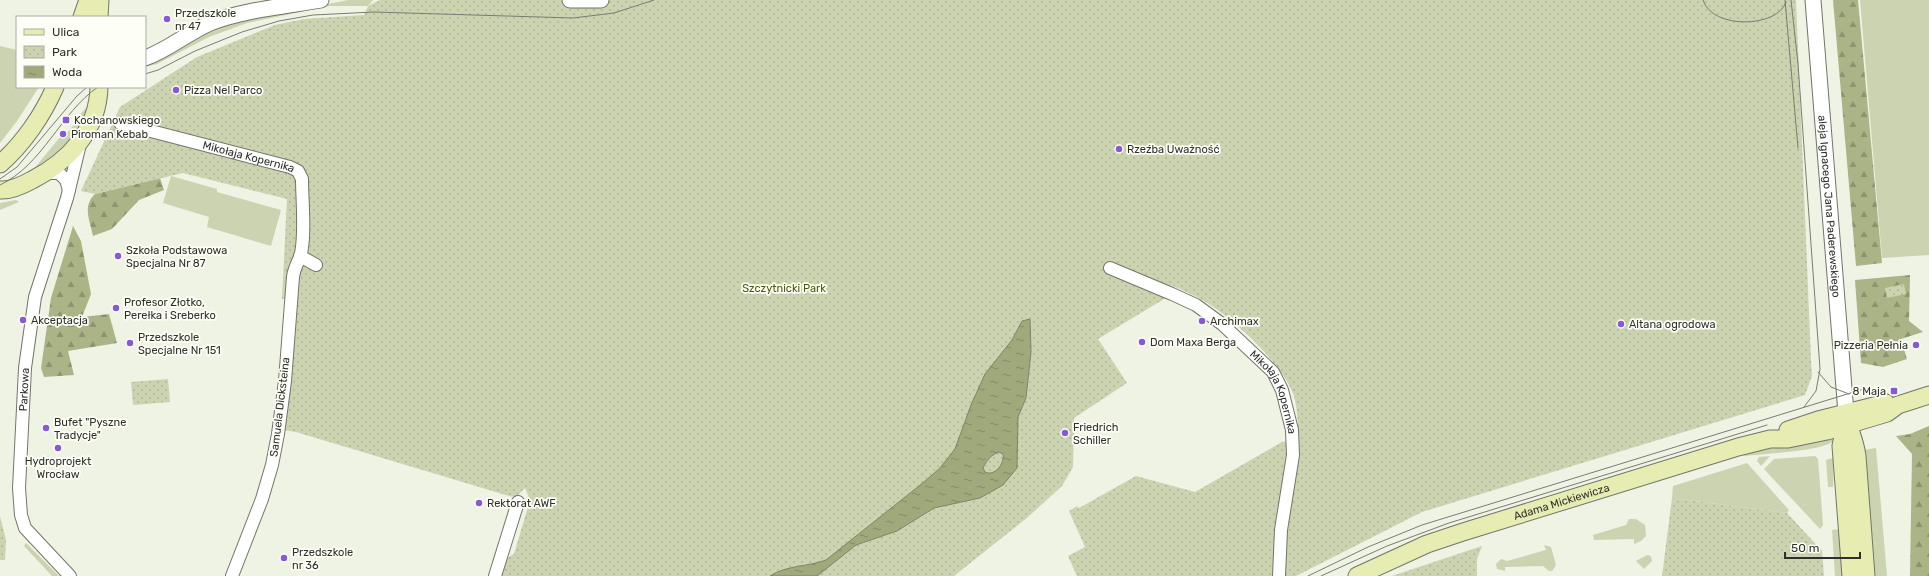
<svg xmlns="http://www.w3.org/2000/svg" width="1929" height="576" font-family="Rubik,sans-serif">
<defs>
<pattern id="forest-firs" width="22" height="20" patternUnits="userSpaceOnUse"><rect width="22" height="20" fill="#abb486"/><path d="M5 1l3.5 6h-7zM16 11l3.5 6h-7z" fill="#8c936e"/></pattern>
<pattern id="park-dots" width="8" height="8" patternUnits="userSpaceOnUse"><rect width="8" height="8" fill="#cbd3b1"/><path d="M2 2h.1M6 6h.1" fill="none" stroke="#afb598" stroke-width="1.8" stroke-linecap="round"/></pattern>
<pattern id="water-ripples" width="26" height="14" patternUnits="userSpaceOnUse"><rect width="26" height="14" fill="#a0a97b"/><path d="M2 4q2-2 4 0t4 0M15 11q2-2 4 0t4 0" fill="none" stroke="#838a65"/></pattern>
</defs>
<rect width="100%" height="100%" fill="#eff3e4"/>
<path fill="#cbd3b1" d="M349 0H373L368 6H329L247 23 209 37 157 64 145 67V64L207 31 244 20Z
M1860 0H1929V255L1882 258Z
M0 46 17 50V87H39L17 121 0 143Z
M86 108C87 119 66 147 57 155 50 162 40 166 32 171L61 136 63 138 76 122 75 120Z
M171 176 217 189V192L281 210 271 246 207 227 209 217 163 203Z
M16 200 19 202 0 210V203Z
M1832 438 1834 440C1828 451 1760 454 1745 456L1741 454 1751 449Z
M1876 448 1887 576H1873L1863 450Z
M1770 456 1761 466 1757 461 1759 457Z
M1815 456 1818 459 1823 525 1820 529 1764 469 1774 459Z
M1833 458 1834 460 1833 487H1828L1826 460Z
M1747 463 1789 510 1787 513 1672 498 1673 486Z
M1629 519H1636L1645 525 1646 536 1641 541 1634 544V539L1594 540 1593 535 1626 525Z
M1838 529 1840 536 1846 576H1835L1832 530Z
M26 543 59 576H52L24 546Z
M1544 545 1551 547 1556 565 1552 571H1549L1543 566 1505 567V571L1497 569 1496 564 1501 559 1507 561 1546 550Z
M1647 555 1651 556 1652 561 1644 569 1636 561Z"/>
<path fill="url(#forest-firs)" d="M1833 0H1858L1882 263 1856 266Z
M160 178 164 190 139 200 112 229 93 236C90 221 82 206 95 194Z
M73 226 81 241 91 294 82 317 109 314 117 343 68 351 74 375 44 377 41 368 51 298Z
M1910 275 1909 321 1923 332 1901 339 1907 359 1883 367 1861 363 1855 280Z
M1929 426V576H1910L1912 454 1896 436 1910 434Z"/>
<path fill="url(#park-dots)" d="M380 0H1796L1811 360 1812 376 1805 395 1422 512 1296 576H1077L1068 556 1085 547 1069 511 1077 506 1079 508 1136 476 1195 492 1282 442 1299 440C1298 427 1298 413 1295 400 1288 368 1232 317 1204 301 1194 295 1182 290 1171 285L1164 299 1098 339 1127 383 1074 418 1073 467 1062 486 1028 517 954 576H501L507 558 514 554 530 500 525 488 516 497 509 496 296 432 284 430 295 298 282 299 287 199 183 173 95 194 81 191 120 107 197 57 275 25 304 19 364 15 368 6Z
M1904 284 1906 294 1887 298 1885 288Z
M168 379 170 402 133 405 131 382Z
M1672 498 1787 513 1822 551 1824 576H1662Z
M0 516 6 540 5 560H0Z
M1482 546 1477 559V576H1392Z"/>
<path fill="url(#water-ripples)" stroke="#7e8563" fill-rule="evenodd" d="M1030 319 1031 352 1026 398 1018 417 1017 468 1003 485 980 498 934 508 897 531 856 545 817 576H770C787 565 807 567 826 560L924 482 940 468 955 449 971 405 985 374 1012 340 1022 321ZM999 452 1003 454C1005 463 995 477 985 472L983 468C986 461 992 454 999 452Z"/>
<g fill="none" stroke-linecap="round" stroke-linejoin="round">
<defs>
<g id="minor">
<path id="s1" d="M120 123 290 167 298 171 302 179C302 200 306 238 300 257 297 264 294 269 293 277L285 381 278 434 272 465 262 499 232 576"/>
<path d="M44 173H59L66 180 69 190"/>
<path d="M300 256 316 265"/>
<path id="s2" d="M1110 268 1172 294 1196 305 1222 324 1273 372 1282 390 1292 430 1293 455 1281 530 1279 576"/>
<path id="s3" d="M70 576 25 528 21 515 19 488 25 368 35 297 67 198 80 144"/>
<path d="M495 576 518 502"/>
</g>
<g id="tertiary">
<path d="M570 0H601"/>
<path id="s4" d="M1813 0 1846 413"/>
<path d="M145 58C168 50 187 33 210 23 242 10 287 6 321 0"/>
</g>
<g id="secondary">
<path d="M82 17 88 0"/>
<path d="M99 17 100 0"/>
<path d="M0 164C23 144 43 115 55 87"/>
<path d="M0 190C11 191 23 185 32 180 69 161 98 130 99 87"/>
<path d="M1846 413C1848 428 1855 440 1857 456L1866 576"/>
<path d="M1847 426 1844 432 1841 446 1851 576"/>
<path d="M1788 430 1818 420 1886 403"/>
<path id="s5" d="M1357 576 1427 544 1463 532 1738 447 1770 439H1788L1827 431 1887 413 1898 405 1929 395"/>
</g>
</defs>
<use href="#minor" stroke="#727569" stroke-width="14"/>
<use href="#tertiary" stroke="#727569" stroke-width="17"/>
<use href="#secondary" stroke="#727569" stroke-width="19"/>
<use href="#minor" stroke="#fff" stroke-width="12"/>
<use href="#tertiary" stroke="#fff" stroke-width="15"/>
<use href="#secondary" stroke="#e6ecb2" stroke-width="17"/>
<path stroke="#7a7c73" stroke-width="1" d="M1703 0C1712 30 1778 28 1786 2
M1785 0 1798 148
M1791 0 1798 64 1820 369 1816 391 1804 407
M145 74 158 70 195 51 242 32 279 21 313 15 374 12 573 18 614 13 654 0
M0 179 17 167 77 96 87 87
M0 185C43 165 60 113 98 87
M1818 372 1831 387 1849 394
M1308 576 1368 547 1422 525 1870 387
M1321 576 1387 546 1449 523 1767 425"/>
</g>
<g fill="#875ad4" stroke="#fdfff7" stroke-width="1.5">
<circle cx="167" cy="19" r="4"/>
<circle cx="176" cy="90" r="4"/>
<rect x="62" y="116" width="8" height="8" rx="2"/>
<circle cx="63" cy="134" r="4"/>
<circle cx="1119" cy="149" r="4"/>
<circle cx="118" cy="256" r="4"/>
<circle cx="116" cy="308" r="4"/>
<circle cx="23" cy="320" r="4"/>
<circle cx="1202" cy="321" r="4"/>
<circle cx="1621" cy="324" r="4"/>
<circle cx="1142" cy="342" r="4"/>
<circle cx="130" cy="343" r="4"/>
<circle cx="1916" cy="345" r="4"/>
<rect x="1890" y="387" width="8" height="8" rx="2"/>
<circle cx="46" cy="428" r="4"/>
<circle cx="1065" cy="433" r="4"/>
<circle cx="58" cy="448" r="4"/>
<circle cx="479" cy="503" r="4"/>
<circle cx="284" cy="558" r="4"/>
</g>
<g text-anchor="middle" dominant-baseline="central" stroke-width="3.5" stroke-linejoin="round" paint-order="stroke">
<g font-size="11" fill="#2f302b" stroke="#fdfff7" text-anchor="start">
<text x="175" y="13">Przedszkole<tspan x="175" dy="13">nr 47</tspan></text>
<text x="184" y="90">Pizza Nel Parco</text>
<text x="74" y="120">Kochanowskiego</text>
<text x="71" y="134">Piroman Kebab</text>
<text x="1127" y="149">Rzeźba Uważność</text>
<text x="126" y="250">Szkoła Podstawowa<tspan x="126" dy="13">Specjalna Nr 87</tspan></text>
<text x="124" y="302">Profesor Złotko,<tspan x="124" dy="13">Perełka i Sreberko</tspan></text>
<text x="31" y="320">Akceptacja</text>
<text x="1210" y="321">Archimax</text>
<text x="1629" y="324">Altana ogrodowa</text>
<text x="138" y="337">Przedszkole<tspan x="138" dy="13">Specjalne Nr 151</tspan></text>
<text x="1150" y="342">Dom Maxa Berga</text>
<text x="1908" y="345" text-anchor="end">Pizzeria Pełnia</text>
<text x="1886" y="391" text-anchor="end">8 Maja</text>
<text x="54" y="422">Bufet "Pyszne<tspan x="54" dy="13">Tradycje"</tspan></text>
<text x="1073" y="427">Friedrich<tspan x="1073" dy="13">Schiller</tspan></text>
<text x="58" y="461" text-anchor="middle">Hydroprojekt<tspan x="58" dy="13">Wrocław</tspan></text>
<text x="487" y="503">Rektorat AWF</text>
<text x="292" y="552">Przedszkole<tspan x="292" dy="13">nr 36</tspan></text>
</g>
<g font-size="11" fill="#2f302b" stroke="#fdfff7">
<text stroke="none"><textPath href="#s1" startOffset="133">Mikołaja Kopernika</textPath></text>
<text stroke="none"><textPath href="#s4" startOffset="207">aleja Ignacego Jana Paderewskiego</textPath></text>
<text stroke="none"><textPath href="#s3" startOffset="205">Parkowa</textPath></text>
<text stroke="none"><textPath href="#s2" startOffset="214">Mikołaja Kopernika</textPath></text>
<text transform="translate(280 407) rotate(-83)">Samuela Dicksteina</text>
<text stroke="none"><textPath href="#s5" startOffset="218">Adama Mickiewicza</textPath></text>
</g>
<g font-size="11" fill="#4c560a" stroke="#fdfff7">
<text x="784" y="288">Szczytnicki Park</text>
</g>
</g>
<rect x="16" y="16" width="130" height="72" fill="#fdfff7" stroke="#abaca5"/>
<rect x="24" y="29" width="20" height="6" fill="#e6ecb2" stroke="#abaca5"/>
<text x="52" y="36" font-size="12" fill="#2f302b">Ulica</text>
<rect x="24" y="46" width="20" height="12" fill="url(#park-dots)" stroke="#abaca5"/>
<text x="52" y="56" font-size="12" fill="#2f302b">Park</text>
<rect x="24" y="66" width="20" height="12" fill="url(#water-ripples)" stroke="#abaca5"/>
<text x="52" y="76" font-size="12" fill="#2f302b">Woda</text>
<path d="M1785 552v6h75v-6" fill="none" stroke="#2f302b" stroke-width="2"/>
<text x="1791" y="552" font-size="12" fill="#2f302b" stroke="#fdfff7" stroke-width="3" paint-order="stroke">50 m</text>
</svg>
